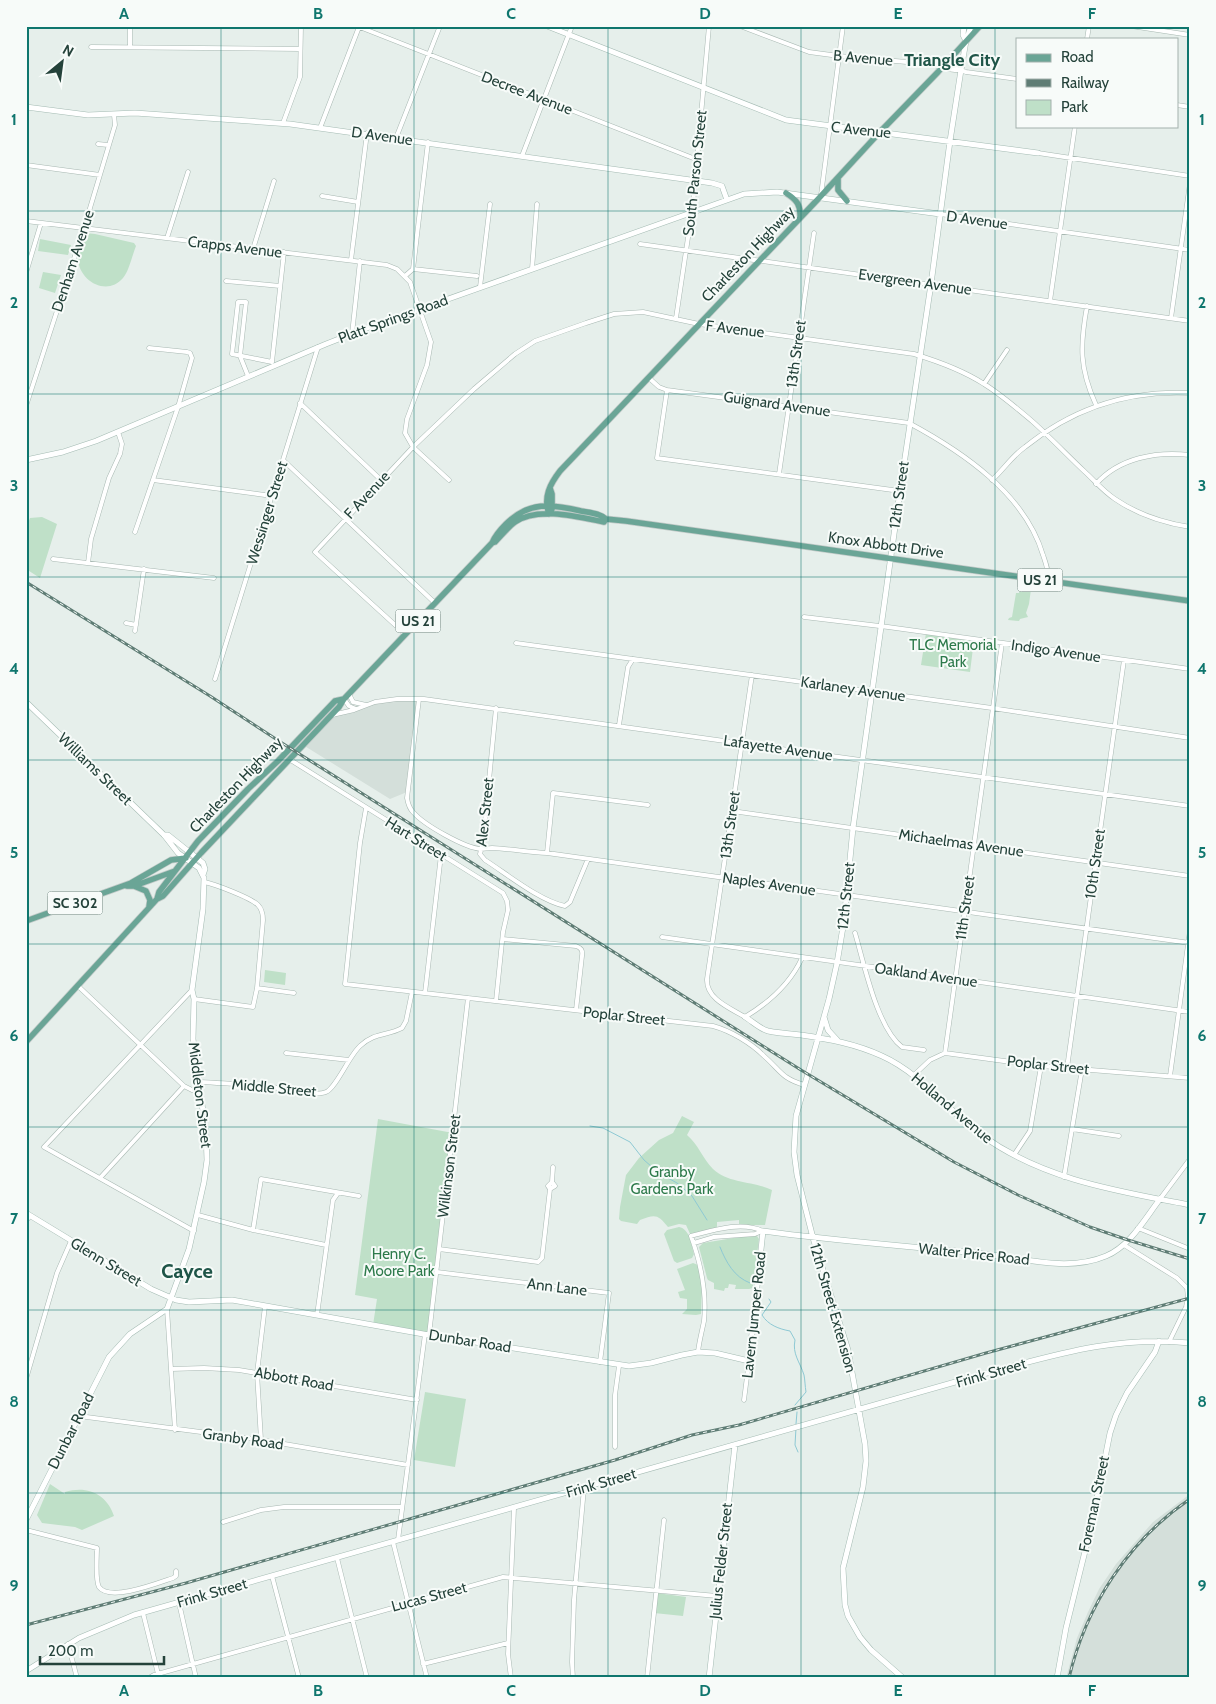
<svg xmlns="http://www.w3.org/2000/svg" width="1216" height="1704" font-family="Cabin,sans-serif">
<rect width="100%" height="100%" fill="#e6efeb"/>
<path fill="#d4dfda" d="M419 699 407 792 390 799 303 745 330 716 375 702Z
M1190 1494V1678H1066L1077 1638 1088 1612 1099 1589 1116 1564 1153 1522Z"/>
<path fill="#bfe0c8" d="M86 233 95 234 134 243 136 246C132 256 129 271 123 278 107 297 79 281 78 259 78 251 84 241 86 233Z
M40 239 71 245 68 255 38 251Z
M43 272 61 275 55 293 39 288Z
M42 517 57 524 40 578 26 569V528L30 518Z
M1020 588 1031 589 1029 604 1026 613 1028 617 1020 619 1019 621 1008 620 1009 618 1012 617 1016 593H1019Z
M926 633 974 640 970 672 921 665Z
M265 970 286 973 285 985 264 982Z
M682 1116 694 1122 687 1135C698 1144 703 1159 713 1169 729 1184 754 1181 772 1190L765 1225H739V1220L717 1222V1229L691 1236 686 1225 679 1224 668 1227C658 1214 655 1214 640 1220L637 1224 621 1221 619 1219 620 1207 626 1175 639 1158 659 1140 673 1133Z
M378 1119 453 1133 429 1335 373 1325 377 1299 355 1295Z
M679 1227C690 1229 691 1244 694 1254L692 1258 677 1263 674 1261 664 1234 667 1230Z
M752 1235 757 1236 759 1239 753 1288 749 1289H735L736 1285 729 1284 728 1288H725L724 1291 714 1289V1283L708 1280 707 1278 699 1247 703 1243Z
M693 1263 698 1265 702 1286 701 1314 696 1315 682 1314 687 1309V1299L680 1298 678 1292 685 1290 677 1269Z
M425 1392 466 1399 455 1467 414 1460Z
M50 1484 65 1494V1492C87 1485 107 1494 114 1516L82 1530 75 1527 42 1523 37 1515Z
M657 1593 686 1597 683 1616 654 1613Z"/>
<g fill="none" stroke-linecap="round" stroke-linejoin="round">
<path stroke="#8ec9d4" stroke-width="1" d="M590 1126 603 1128 630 1142 644 1160 659 1173 677 1183 692 1196 707 1220
M720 1247C726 1262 734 1277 750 1283
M769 1299 771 1302 762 1315C768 1325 779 1329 790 1331L795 1340C792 1354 800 1362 804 1375 805 1380 805 1386 806 1392L795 1405
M796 1424 797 1412
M796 1428 795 1445 798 1452"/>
<defs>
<path id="street" d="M130 26V47
M357 26 698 160
M740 26 809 52 839 56 929 64C941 66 949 71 961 70
M1131 26 1190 35
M1087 39 1089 26
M91 47 300 49
M944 67 948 66 966 72 1017 79
M1177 105 1190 107
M283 123 300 77 301 26
M320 128 359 27
M396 138 440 26
M98 144 108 145
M1038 153 1190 176
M522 156 572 26
M26 165 100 175
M821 195 843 26
M322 196 358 202
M940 214 1190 250
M26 221 387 265 397 269 410 282 431 342 427 365 407 419 405 433 413 447 449 480
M167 238 188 172
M640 244 1190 321
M253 249 274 181
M351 260 367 133
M413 269 477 276
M532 269 537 204
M26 273 41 223
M405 276 413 269 428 142
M226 281 280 286
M480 287 490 204
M1050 301 1075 126
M1087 306C1080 345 1079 368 1096 405
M676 318 693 204 709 26
M1171 318 1190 183
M352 334 360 261
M272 362 284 252
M248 376 240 356 246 302H238L232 354 272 362
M649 378 659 387 667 390 909 423C963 452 1025 494 1043 555 1046 564 1049 571 1048 581
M984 384 1007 350
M667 390 657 458 900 491
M300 403 381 480
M26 406 84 228 115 125 114 115
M283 460 435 603
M779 474 814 233
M153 480 272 496
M992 480C1004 469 1012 456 1025 447 1073 408 1128 390 1190 393
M1096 484C1119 458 1156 451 1190 455
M135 532 178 407 192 358 190 353 187 352 149 348
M53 559 214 578
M88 563 91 539 109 478 120 454 122 444 118 432
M804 617 888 627 1190 669
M126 623 136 625
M135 631 144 569
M405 634 315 552 413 447 474 389 515 354 535 341 586 323 614 314 643 312 699 324 914 354C937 361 964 371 984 384 999 393 1019 410 1032 421 1050 437 1067 455 1084 471 1095 481 1103 491 1115 499 1137 514 1164 523 1190 527
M516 643 992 708 1190 738
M752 675 707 979C706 999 730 1008 745 1017 770 1002 790 984 802 958
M215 679 318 347
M349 694 353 702 366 705
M344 699 349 706 356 709
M419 699 407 798C408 804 409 808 413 812 424 825 465 848 481 849 484 849 488 848 492 848 510 849 529 852 547 853L1190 943
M496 708 483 842 480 854 485 860C507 874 540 901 565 906L570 902 588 859
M332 715 354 710 375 702 397 699H424L1190 806
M619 725 628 667 633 659
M289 759 503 893 507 901 508 910 503 932 496 1001
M366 808 360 843 345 984 713 1026C731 1031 751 1043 764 1056 781 1071 781 1078 804 1085
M732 811 1190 876
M547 853 553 793 648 805
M855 933C864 963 877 1028 902 1047L924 1050
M662 937 1190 1012
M503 939 576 946C581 948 583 950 582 956L576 1010
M78 986 184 1086 192 1090 200 1089
M257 988 294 993
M192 990 44 1147 194 1231
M425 993 441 855
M194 999 253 1007 257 988 263 920C263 914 262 909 258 905 251 898 215 884 204 882
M286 1053 349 1060
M945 1053 1002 643
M1067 1068 1124 660
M914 1075 930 1060 945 1053 1041 1066 1190 1078
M1170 1076 1190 930
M200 1082C224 1083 248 1085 273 1087 285 1089 315 1097 326 1092 336 1088 349 1056 360 1046 375 1032 387 1036 402 1028L406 1021 412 992
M1072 1129 1119 1136
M1014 1155 1030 1131 1041 1066
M1064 1177 1082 1069
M100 1178 184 1086
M552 1182 555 1186 550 1189 548 1186 552 1182 553 1167
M1160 1199 1190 1159
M198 1215 253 1230 326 1245
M26 1221 30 1216
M1138 1228 1190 1249
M253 1230 261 1179 359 1196
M694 1243 714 1237 755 1234 762 1231
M1124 1245 1177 1278 1187 1288 1188 1298 1186 1307 1169 1342
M439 1249 538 1262 542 1258 550 1189
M437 1272 609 1293 600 1362
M167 1309 175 1430
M317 1315 333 1200 338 1193
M429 1335 468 998
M698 1352C699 1342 702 1331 704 1321 707 1291 701 1264 691 1236 714 1230 741 1221 763 1231
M171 1369 204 1368 239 1370 417 1400
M26 1379 57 1273 71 1241
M744 1400 749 1361
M79 1416 261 1440 408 1465
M261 1440 257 1373 265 1306
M615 1447V1395L619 1366
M223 1522 261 1510 284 1507H402
M26 1530 97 1548C97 1557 95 1580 99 1587 110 1602 158 1583 173 1578L176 1576V1571
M398 1540 425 1334
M393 1542 427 1678
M337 1558 367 1678
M272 1576 299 1678
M179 1603 196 1678
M143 1613 158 1674
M68 1644 77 1678
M423 1664 508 1643
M149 1678 154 1675 503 1577 717 1596
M511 1678 508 1654 514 1508
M573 1678 572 1662 574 1600 584 1488
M647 1678 664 1520"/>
<path id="secondary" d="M547 26 786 120 1038 153
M964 26 963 35 966 41
M26 107 88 115 135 113 290 124 712 183 722 186 727 200
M26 460 63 452 96 441 326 344 372 326 744 194 777 192 940 214
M26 702 164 835 178 853 199 868 204 878 203 909 192 990 194 999 193 1039 206 1133 207 1160 204 1182 189 1249 167 1309 130 1334 109 1357 26 1520
M164 835H168L203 863 205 869 203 875
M745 1017C752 1021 760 1029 768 1031 778 1033 790 1034 801 1035 829 1039 856 1044 882 1056 922 1074 948 1111 983 1136 1044 1180 1118 1191 1190 1205
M824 1017 828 1030 838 1041
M26 1213 151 1289 176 1300 189 1302 232 1300 429 1335 629 1366 651 1363 682 1355 698 1352 715 1353 749 1361 763 1231C835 1241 907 1246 978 1253 1019 1257 1066 1273 1106 1256 1130 1246 1144 1220 1160 1199
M26 1671 79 1638 134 1615 987 1373C1058 1354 1115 1336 1190 1343
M709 1678 735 1445
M903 1678 871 1650 860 1637 848 1616 845 1605 843 1568 863 1487 866 1461 865 1444 848 1350 813 1238 797 1175 794 1152 796 1116 829 999 837 963 844 921 853 828 900 491 931 284 950 141 961 70 966 41 971 26
M1057 1678 1066 1628 1092 1523 1110 1433 1116 1415 1127 1393 1155 1352 1159 1341"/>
<path id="primary" d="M838 178V190L847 201
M786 193C797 200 801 205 800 218
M550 488 552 494V509
M549 514C543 497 550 484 560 471L820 197 879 133 938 72 980 26
M492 543C495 536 500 530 506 524 529 501 551 504 581 511 591 513 599 513 606 519
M127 886H134L175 871
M134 886 146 891 150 900 149 907
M157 899 159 892 198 841 248 789 278 761 335 701 344 699
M26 921 131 883 171 860 186 858
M26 1042 157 899 163 896 201 853 339 707 344 699 492 543 495 542C501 536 508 527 515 522 537 506 579 517 604 522L606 519 626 521 1190 601"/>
</defs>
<use href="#street" stroke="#a8b8b2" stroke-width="5"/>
<use href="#secondary" stroke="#a4bbb3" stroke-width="6"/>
<use href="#primary" stroke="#c2cac8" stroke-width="7"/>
<use href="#street" stroke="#fff" stroke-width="4"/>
<use href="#secondary" stroke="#fff" stroke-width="5"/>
<use href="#primary" stroke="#6aa596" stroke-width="5.5"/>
<defs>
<path id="rail" d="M26 582 210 696 282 743 801 1070 954 1162 1018 1195 1090 1227 1128 1240 1190 1259
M26 1625 186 1583 615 1460 692 1435 739 1425 986 1353 1190 1298
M1069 1678C1086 1606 1128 1541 1190 1499"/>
</defs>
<use href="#rail" stroke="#5f7d75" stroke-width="3"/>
<use href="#rail" stroke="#f7fbf9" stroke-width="1" stroke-dasharray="4" stroke-linecap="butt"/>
</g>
<path fill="none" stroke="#0f766e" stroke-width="1" stroke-opacity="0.55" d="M221 26V1678M414 26V1678M608 26V1678M801 26V1678M995 26V1678M26 211H1190M26 394H1190M26 577H1190M26 760H1190M26 944H1190M26 1127H1190M26 1310H1190M26 1493H1190"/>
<g text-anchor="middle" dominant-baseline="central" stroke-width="4" stroke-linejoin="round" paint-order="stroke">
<g fill="#f7fbf9" stroke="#637a73" stroke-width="1">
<rect x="1017.5" y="568.5" width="45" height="23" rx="4"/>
<rect x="395.5" y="609.5" width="45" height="23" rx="4"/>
<rect x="47.5" y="891.5" width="55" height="23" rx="4"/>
</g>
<g font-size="14" font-weight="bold" fill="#24423a">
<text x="1040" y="580">US 21</text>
<text x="418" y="621">US 21</text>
<text x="75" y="903">SC 302</text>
</g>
<g font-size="15" fill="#24423a" stroke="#f7fbf9">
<text transform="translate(863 58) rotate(5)">B Avenue</text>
<text transform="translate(527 93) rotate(21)">Decree Avenue</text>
<text transform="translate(861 130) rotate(6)">C Avenue</text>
<text transform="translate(382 136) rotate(8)">D Avenue</text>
<text transform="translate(695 173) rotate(-84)">South Parson Street</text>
<text transform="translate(977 220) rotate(8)">D Avenue</text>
<text transform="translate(235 247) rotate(7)">Crapps Avenue</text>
<text transform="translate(748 254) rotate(-46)">Charleston Highway</text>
<text transform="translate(73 261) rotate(-72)">Denham Avenue</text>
<text transform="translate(915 282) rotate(8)">Evergreen Avenue</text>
<text transform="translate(393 319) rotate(-20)">Platt Springs Road</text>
<text transform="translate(735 329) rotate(7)">F Avenue</text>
<text transform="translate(796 354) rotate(-82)">13th Street</text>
<text transform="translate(777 404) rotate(8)">Guignard Avenue</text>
<text transform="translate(367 495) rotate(-47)">F Avenue</text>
<text transform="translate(899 495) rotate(-82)">12th Street</text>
<text transform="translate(267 513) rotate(-73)">Wessinger Street</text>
<text transform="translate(886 545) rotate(8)">Knox Abbott Drive</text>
<text transform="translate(1056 651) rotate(8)">Indigo Avenue</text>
<text transform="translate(853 689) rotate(8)">Karlaney Avenue</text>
<text transform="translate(778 748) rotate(8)">Lafayette Avenue</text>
<text transform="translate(95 769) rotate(44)">Williams Street</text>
<text transform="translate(236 785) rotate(-46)">Charleston Highway</text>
<text transform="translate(485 812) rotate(-84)">Alex Street</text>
<text transform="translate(730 825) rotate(-82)">13th Street</text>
<text transform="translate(416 839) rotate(32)">Hart Street</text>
<text transform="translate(961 843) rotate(8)">Michaelmas Avenue</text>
<text transform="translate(1095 864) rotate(-82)">10th Street</text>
<text transform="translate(769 884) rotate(8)">Naples Avenue</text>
<text transform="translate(846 896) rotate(-84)">12th Street</text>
<text transform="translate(965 908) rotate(-82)">11th Street</text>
<text transform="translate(926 975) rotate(8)">Oakland Avenue</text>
<text transform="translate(624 1016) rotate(6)">Poplar Street</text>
<text transform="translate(1048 1065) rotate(6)">Poplar Street</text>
<text transform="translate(274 1088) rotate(5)">Middle Street</text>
<text transform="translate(200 1095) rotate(83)">Middleton Street</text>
<text transform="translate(952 1108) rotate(40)">Holland Avenue</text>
<text transform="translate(449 1166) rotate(-83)">Wilkinson Street</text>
<text transform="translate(974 1254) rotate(6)">Walter Price Road</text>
<text transform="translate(106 1262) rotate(31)">Glenn Street</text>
<text transform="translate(557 1287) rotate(7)">Ann Lane</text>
<text transform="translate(833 1308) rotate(74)">12th Street Extension</text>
<text transform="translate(754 1315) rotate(-84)">Lavern Jumper Road</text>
<text transform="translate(470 1341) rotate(9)">Dunbar Road</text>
<text transform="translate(991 1373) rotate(-16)">Frink Street</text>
<text transform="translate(294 1379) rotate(10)">Abbott Road</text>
<text transform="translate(71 1431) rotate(-63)">Dunbar Road</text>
<text transform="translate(243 1439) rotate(8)">Granby Road</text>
<text transform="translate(601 1483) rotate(-16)">Frink Street</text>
<text transform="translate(1094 1504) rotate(-78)">Foreman Street</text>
<text transform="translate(721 1561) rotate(-84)">Julius Felder Street</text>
<text transform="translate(212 1593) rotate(-16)">Frink Street</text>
<text transform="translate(429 1597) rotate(-15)">Lucas Street</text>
</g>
<g font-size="15" fill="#2d7a4b" stroke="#f7fbf9">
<text x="953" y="645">TLC Memorial<tspan x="953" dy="17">Park</tspan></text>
<text x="672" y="1172">Granby<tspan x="672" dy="17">Gardens Park</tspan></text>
<text x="399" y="1254">Henry C.<tspan x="399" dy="17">Moore Park</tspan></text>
</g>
<g font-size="18" font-weight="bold" fill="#1f5548" stroke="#f7fbf9">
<text x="952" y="60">Triangle City</text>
</g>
<g font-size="20" font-weight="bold" fill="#1f5548" stroke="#f7fbf9">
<text x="187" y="1271">Cayce</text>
</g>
</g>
<rect width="1216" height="1704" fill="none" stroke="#f7fbf9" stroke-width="55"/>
<rect x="1016" y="38" width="162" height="90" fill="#f7fbf9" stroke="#a3b1ad"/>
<rect x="1026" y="54" width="25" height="8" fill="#6aa596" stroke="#a3b1ad"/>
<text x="1061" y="62" font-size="15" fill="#24423a">Road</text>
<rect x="1026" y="79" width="25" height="8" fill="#5f7d75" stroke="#a3b1ad"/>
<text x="1061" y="88" font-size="15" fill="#24423a">Railway</text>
<rect x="1026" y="100" width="25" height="15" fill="#bfe0c8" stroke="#a3b1ad"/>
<text x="1061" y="112" font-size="15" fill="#24423a">Park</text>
<g transform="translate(62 62) rotate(29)" stroke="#f7fbf9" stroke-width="4" paint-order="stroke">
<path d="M0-4L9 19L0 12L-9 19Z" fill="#24423a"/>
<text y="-8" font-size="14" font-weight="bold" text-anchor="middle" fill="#24423a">N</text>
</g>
<path d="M40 1656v8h124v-8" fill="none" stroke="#24423a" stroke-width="2.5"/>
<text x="48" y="1656" font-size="15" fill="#24423a" stroke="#f7fbf9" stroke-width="4" paint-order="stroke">200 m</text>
<rect x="28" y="28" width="1160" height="1648" fill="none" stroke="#0f766e" stroke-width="2"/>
<g font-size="16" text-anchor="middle" font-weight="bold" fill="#0f766e">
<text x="124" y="19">A</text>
<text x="318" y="19">B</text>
<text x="511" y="19">C</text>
<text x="705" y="19">D</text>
<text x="898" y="19">E</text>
<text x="1092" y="19">F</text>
<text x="14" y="125">1</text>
<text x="1202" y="125">1</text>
<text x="14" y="308">2</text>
<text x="1202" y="308">2</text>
<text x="14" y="491">3</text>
<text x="1202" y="491">3</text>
<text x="14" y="674">4</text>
<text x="1202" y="674">4</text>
<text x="14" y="858">5</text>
<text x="1202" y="858">5</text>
<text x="14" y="1041">6</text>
<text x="1202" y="1041">6</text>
<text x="14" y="1224">7</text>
<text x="1202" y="1224">7</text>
<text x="14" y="1407">8</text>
<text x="1202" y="1407">8</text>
<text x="14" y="1591">9</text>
<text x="1202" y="1591">9</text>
<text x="124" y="1696">A</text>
<text x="318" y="1696">B</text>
<text x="511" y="1696">C</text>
<text x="705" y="1696">D</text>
<text x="898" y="1696">E</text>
<text x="1092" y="1696">F</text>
</g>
</svg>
